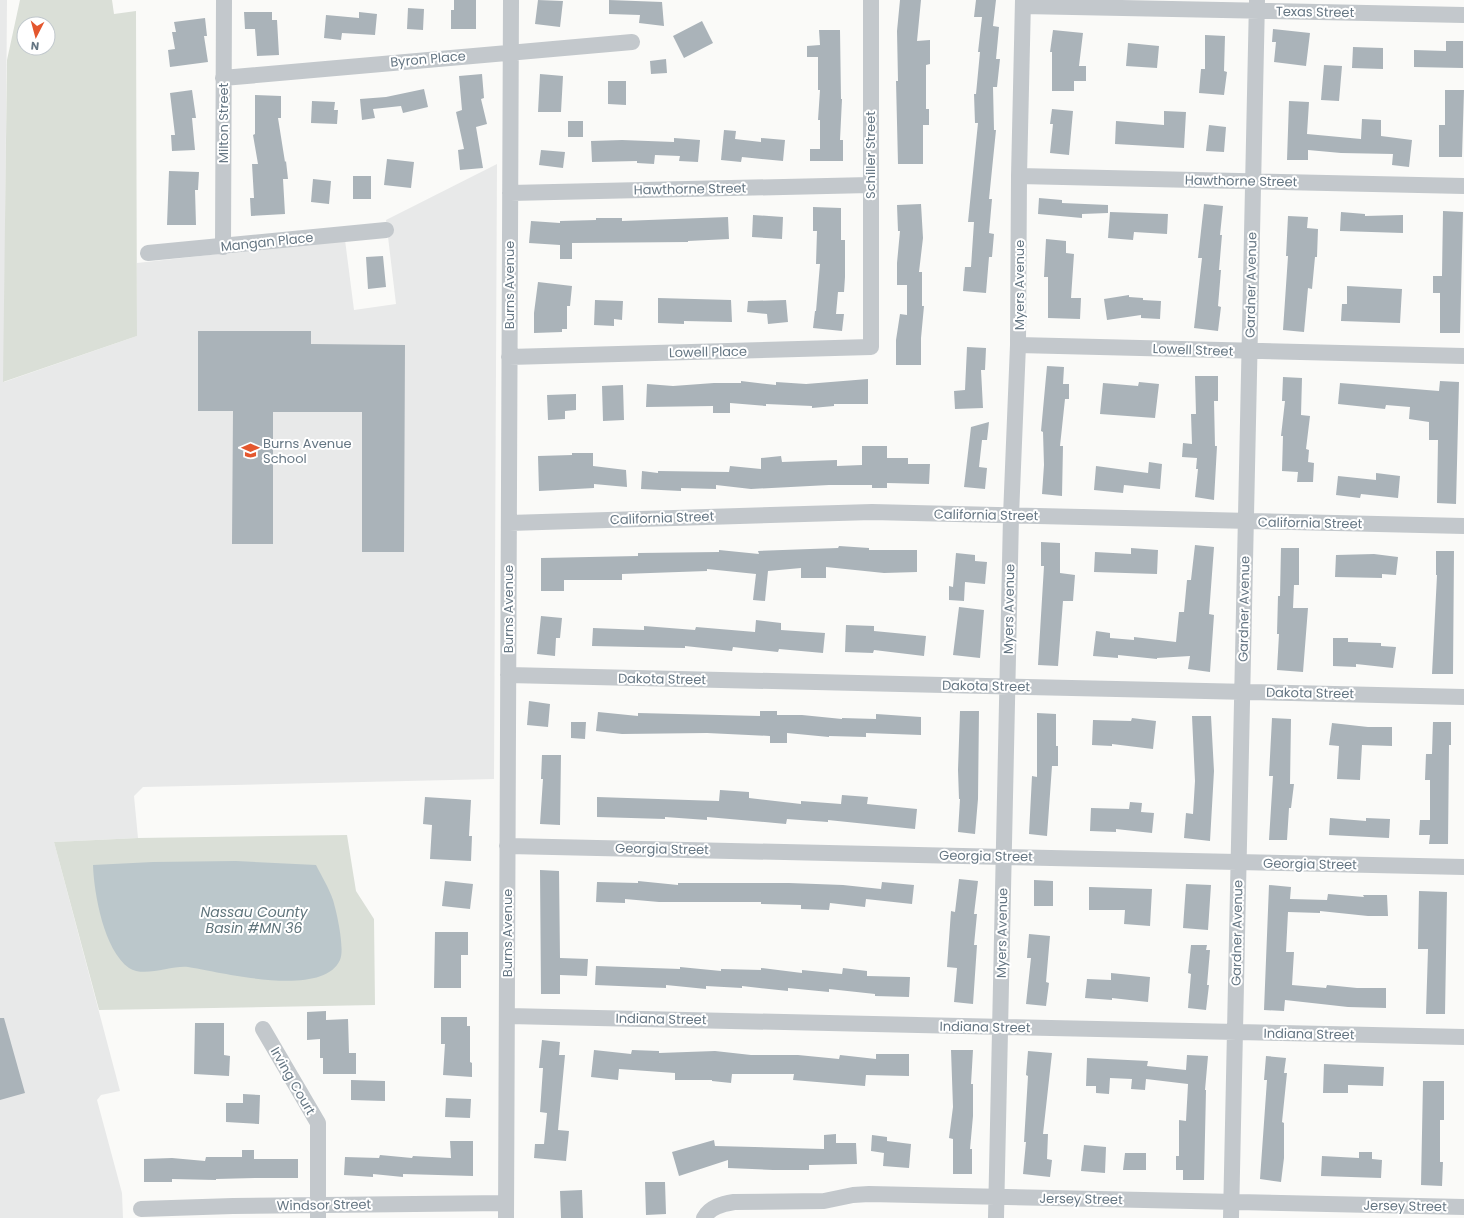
<svg xmlns="http://www.w3.org/2000/svg" width="1464" height="1218" font-family="Poppins,sans-serif">
<rect width="100%" height="100%" fill="#fafaf8"/>
<path fill="#e8e9e9" d="M0 0H7L4 382 137 336V263L345 240 354 310 396 304 386 220 497 164 494 779 143 787 134 796 138 838 54 842 120 1091 101 1095 97 1100 122 1193 123 1218H0Z"/>
<path fill="#dadfd7" fill-rule="evenodd" d="M20 0H112L114 14 136 11 137 336 3 382 7 60ZM24 24H48V48H24Z
M347 835 356 891 374 919 375 1005 99 1010 54 842 138 838Z"/>
<path fill="#bbc7cb" d="M236 861 316 865C322 877 329 888 333 900 337 913 345 949 340 960 322 999 221 972 188 967 172 965 144 978 129 968 104 950 94 894 93 865L153 862Z"/>
<path fill="#aab3b9" d="M454 0H476V29H451V10H454Z
M538 0 563 1 560 27 535 24Z
M609 0 662 2 664 26 639 23 640 15 609 14Z
M900 0H921L917 41 930 40V64L926 65V109H929V125H923V164H898L896 81H898L897 31Z
M976 0H996L993 26 999 27 996 59H1000L997 87H993L994 130H996L989 199H992L989 233 994 234 992 257H989L986 293 963 291 965 267H971L974 222H968L978 123H975L974 94H976L980 52H978L982 17H974Z
M408 8 424 9 423 30 407 29Z
M244 12H272V20H277L279 55 257 56 255 29H245Z
M359 12 377 14 375 35 342 33 341 40 324 38 326 15 359 18Z
M205 18 207 36H204L208 62 170 67 168 50 175 49 172 32H176L174 22Z
M702 21 713 43 684 58 673 36Z
M1273 29 1310 33 1306 66 1274 62 1276 42H1272Z
M819 30H840L841 99H842L840 140H843V161H810V149H820V120H818L820 90H818V57H807V46L820 45Z
M1053 30 1083 33 1079 66H1086V81H1074V91H1052V52H1050Z
M1205 35 1225 36 1224 71 1227 72 1224 95 1199 93 1201 69H1205Z
M1446 41H1463V68L1414 67V50L1446 51Z
M1128 43 1159 46 1157 68 1126 66Z
M1353 47 1383 48V69L1352 68Z
M666 59 667 73 651 74 650 61Z
M1324 65 1342 66 1339 101 1321 100Z
M482 74 484 98 481 99 487 124 476 127 483 168 460 170 458 150 464 149 456 112 462 110 459 76Z
M540 74 563 76 561 112H538Z
M608 81H626V105L608 104Z
M424 89 428 107 403 113 401 106 373 109 375 118 362 120 360 99 386 97Z
M192 90 196 118H192L195 150 172 151 171 135H175L170 93Z
M1445 90H1464L1462 157H1439V125H1445Z
M255 95 281 96V118H278L285 162 286 161 288 179H283L285 214 251 216 250 198H254L252 164H258L253 135 255 134Z
M312 101 335 102 334 110H338L337 124 311 123Z
M1289 101 1309 102 1307 134 1361 139 1362 119 1381 120V136L1412 140 1409 167 1392 165 1393 154 1341 153 1308 150V160H1287Z
M1052 109 1073 111 1069 155 1050 153 1053 124H1050Z
M1164 111 1186 112 1184 148 1115 144 1116 121 1164 125Z
M568 121H583V137H568Z
M1209 125 1226 127 1224 152 1206 151Z
M724 130 736 131 735 139 761 142V138L785 140 783 161 742 157 741 162 721 160Z
M674 138 700 140 698 162 679 161 680 156 655 155 654 164 637 163V161L592 162 591 141 622 140 674 142Z
M541 150 565 152 563 168 539 165Z
M387 159 414 162 411 188 384 185Z
M169 171 199 172 198 190H195L196 225H167Z
M353 176H371V199H353Z
M313 179 331 181 329 204 311 202Z
M1039 198 1062 200V203L1108 205V213L1082 214V218L1038 214Z
M921 204 923 238 919 272H922V306H924L921 338V365H896V340L900 314 907 315V285H897V263L900 231H898L897 205Z
M1204 204 1223 206 1220 235H1222L1219 270H1221L1218 306 1221 307 1218 331 1194 328 1202 258H1198Z
M813 207 841 208V240H845V277L844 292H838L836 314H844L842 331 813 328 815 311H816L820 264H816L817 231H813Z
M1443 211 1463 212 1460 333H1440V293H1433V276H1442Z
M1110 212 1168 214 1167 234 1134 232 1133 240 1108 238Z
M1341 212 1365 214V216L1403 215V233L1340 231Z
M753 215 783 217 782 239 752 237Z
M1288 216 1308 217 1307 228 1318 229 1317 257H1315L1312 289 1308 288 1304 332 1283 330 1288 256H1286Z
M728 217 729 239 688 241V242L572 243V259H560V245L529 243 531 221 560 223V221L596 220V218H622V221Z
M1046 239 1066 241V253L1074 254 1071 298H1081L1080 319 1048 318V277H1044Z
M383 256 386 287 368 289 366 257Z
M538 282 572 286 570 306H567V329H562V332L534 333V313Z
M1347 286 1402 289 1400 323 1341 321 1342 304H1347Z
M1129 295V297L1143 298V300L1161 301 1160 319 1141 318V315L1107 320 1104 299Z
M658 298 731 300 732 322 684 321V324L658 323Z
M595 300 623 301 622 320 614 319V326L594 325Z
M786 300 788 322 768 324 767 314 747 312 748 301Z
M198 331H311V344L405 345 404 552H362V412H273V544H232L233 411H198Z
M967 347 986 348 985 370H981L983 408 955 409 954 391 965 390Z
M1047 366 1064 367 1063 384H1069V399H1065L1060 446H1063L1062 496 1042 494 1044 465 1043 432 1041 431Z
M1195 376H1218V401H1214L1215 446H1217L1214 500 1195 497 1198 469H1196L1197 458 1182 457 1183 443 1192 444 1191 414H1196Z
M1283 377 1302 378 1301 415 1310 416 1306 449 1309 450 1308 462 1314 463 1313 482H1297L1298 472 1282 471 1283 436H1281L1285 401H1282Z
M868 379V404H834V406L812 408V406L766 404V406L730 403V413H713V406L646 407 647 384 673 386 714 383H741V381L776 385V382L806 384Z
M1440 381 1459 382 1456 504 1437 503 1438 440H1429V422L1409 419 1410 407 1386 405 1385 409 1338 404 1340 383 1439 391Z
M1139 382 1159 384 1155 418 1100 414 1103 383 1138 386Z
M623 385 624 420 603 421 602 386Z
M576 394V410L565 411V419L548 420 547 395Z
M989 422 987 440H982L979 467 987 468 985 489 964 487 971 427Z
M862 446H887V458H908V464H930L929 484 887 483V488H872V485H829L751 489 716 485V489L681 488V491L641 489 642 471 658 473V471L729 472 730 466 761 469V458L781 456 782 462 837 460V466L862 465Z
M572 453H593V466L626 470 627 487 594 484V488L539 491 538 456 572 455Z
M1149 462 1162 464 1160 489 1124 485 1123 493 1094 490 1096 466 1148 473Z
M1376 473 1400 476 1398 498 1361 494 1360 498 1336 495 1338 476 1376 480Z
M1041 542 1060 543V573L1075 575 1073 601H1063L1058 666 1038 665 1044 566H1041Z
M1195 545 1214 547 1209 614 1214 615 1210 672 1188 669 1190 656 1157 658V659L1118 655V658L1093 656 1096 631 1110 633V638L1134 640V637L1176 642 1179 612H1184L1187 580H1191Z
M839 546 869 548V550H917V572L884 573 826 567V578H801V568L768 571 765 601 753 600 756 574 707 569V571L622 574V580H564V591H541V558L638 556V553L719 552V550L759 554 758 551 838 548Z
M1131 548 1158 550 1157 574 1094 572 1095 552 1131 554Z
M1281 548H1299V585H1294L1293 608H1308L1303 672 1277 670 1279 634H1277L1278 596H1280Z
M1436 551H1454L1453 674H1432L1437 575H1436Z
M956 553 975 555V561L987 562 985 584 965 582 964 601 949 600V586L953 587Z
M1374 554 1398 557 1396 575 1382 574V578L1335 577 1336 555Z
M959 607 984 610 980 658 953 655Z
M541 616 562 618 560 638H556L555 656 537 654Z
M756 620 781 623V630L825 633 823 653 779 649 778 652 733 647 732 651 685 646V648L592 646 593 628 644 630V626L695 630 696 627 755 632Z
M846 625 874 626V631L926 636 924 656 874 650 873 653 845 652Z
M1333 638H1348V642L1381 643V646L1396 647 1393 668 1356 664V667L1333 666Z
M529 701 550 704 548 727 527 725Z
M760 711H777V715H802L842 719V718L876 719V714L921 717V735L866 733V737L829 736V737L787 733V743H770V736L707 733 622 734 596 731 598 712 638 716V713L760 716Z
M960 711H979L978 799 975 834 958 832 960 799H959L958 770Z
M1037 713 1056 714V746H1058V766H1052L1047 836 1029 834 1032 776 1037 777Z
M1192 716H1211L1214 771 1210 841 1184 838 1186 813 1193 814 1195 781Z
M1132 718 1156 721 1153 749 1112 744V746L1092 745 1093 720 1131 721Z
M1272 718 1291 719 1290 784H1294L1291 808H1289L1287 840H1269L1273 776H1269Z
M571 722H586L585 739 571 738Z
M1433 722H1451V745H1449L1448 844H1429L1430 835H1419L1420 820H1430V780H1425L1426 754H1432Z
M1332 723 1368 727H1392V746L1362 745 1360 780 1337 779 1339 746 1329 745Z
M542 755H561L560 825 540 824 543 779H541Z
M720 790 749 792V798L801 804V801L841 804 842 795 868 797 867 804 917 809 915 829 828 820V822L787 819 786 824 707 817V820L665 817V819L597 817V797L719 801Z
M425 797 471 800 469 836H472L471 861 430 859 432 825 423 824Z
M1130 802 1142 803 1141 812 1154 813 1152 833 1116 829V832L1090 831 1091 808 1129 809Z
M1330 818 1366 821V818L1390 819 1389 838 1329 835Z
M540 870 559 871 560 958 588 959 587 976 560 975V994H541Z
M959 879 978 881 974 914H977L974 945H977L973 1004 954 1002 957 968 947 967 951 911 955 912Z
M1034 880 1053 881V906H1034Z
M445 881 473 884 470 909 442 906Z
M638 881 678 885V883H789L843 885 881 889 882 882 914 885 912 904 866 899 865 907 830 903 829 910 801 909V905L761 904V902H659L625 899V903L596 902 597 882 638 883Z
M1186 884 1211 885 1208 930 1183 928Z
M1269 885 1291 887 1290 899 1327 900 1328 894 1364 897 1363 895H1387L1388 916H1368L1320 911V913L1288 912 1286 952H1294L1292 985 1326 988 1327 985 1357 988H1386V1008L1348 1007 1285 1000 1284 1011 1264 1010Z
M1089 887 1152 889 1150 926 1124 924 1125 910H1089Z
M1419 891 1447 892 1445 1014H1426L1428 949H1418Z
M435 932H468V955H461V988H434Z
M1029 934 1050 936 1046 982 1049 983 1046 1006 1026 1004 1031 958H1027Z
M1191 945H1207L1206 950H1210L1207 985H1209L1206 1010 1188 1008 1191 974 1188 973Z
M596 966 680 969V967L721 971V969L761 970V968L802 973V970L842 974 843 968 867 971V976L910 977 909 997 875 996V994L829 989V992L788 988V991L742 986V988L706 986V989L666 985V988L595 985Z
M1111 973 1150 977 1148 1002 1112 998V1000L1085 998 1087 979 1111 980Z
M326 1011V1020L348 1019 349 1053H356V1074H323V1058H320V1039L307 1040V1012Z
M441 1017H467V1026H470V1062L472 1063V1077L443 1075 445 1044H441Z
M0 1018H4L25 1093 0 1100Z
M195 1023H224V1055L230 1056 229 1076 194 1074Z
M542 1040 560 1042 559 1055H565L558 1130 569 1131 566 1161 534 1158 535 1144H544L547 1113 540 1112 543 1068H539Z
M594 1050 631 1054 632 1050 659 1051V1053L715 1051 751 1055H798L839 1059 840 1055 876 1059V1054H909V1076L866 1075 865 1086 793 1080 794 1074H732L731 1083 712 1081V1080H675V1073L619 1069 618 1080 591 1077Z
M951 1050H973L971 1084H973V1116L970 1149H972V1174H953V1139L949 1138 953 1107Z
M1028 1051 1052 1053 1043 1134H1048L1047 1159 1052 1160 1050 1177 1023 1174 1026 1142H1024L1028 1076 1026 1075Z
M1187 1055 1208 1056 1205 1090H1206L1204 1180H1183V1170H1176V1156H1179V1120L1186 1121 1188 1084 1146 1079 1145 1090 1131 1089 1132 1079 1110 1078 1109 1094 1096 1093V1086H1086L1087 1058 1148 1061 1147 1066 1186 1070Z
M1266 1056 1286 1058 1284 1073H1287L1282 1122 1284 1123V1158L1281 1182 1260 1179 1267 1080H1264Z
M1324 1064 1384 1067 1383 1086 1348 1085V1093H1323Z
M351 1080 385 1081V1101L351 1100Z
M1423 1081H1444V1120H1440V1162H1443L1442 1186 1421 1185Z
M243 1094 260 1095 259 1124 226 1122V1103H243Z
M446 1098 471 1099 470 1118 445 1117Z
M836 1134V1143H856L857 1164 809 1165V1170H773L728 1168V1160L679 1176 672 1152 714 1140 715 1146 824 1149V1135Z
M872 1135 887 1137V1141L911 1144 909 1168 883 1166 884 1153 871 1151Z
M450 1141H473V1176L403 1174V1177L373 1174V1177L344 1175 345 1157 379 1158 380 1155 412 1158 413 1156 451 1158Z
M1084 1145 1106 1147 1105 1173 1081 1171Z
M242 1150H254V1159H298V1178H255L216 1179V1180L172 1179V1182H144V1159L172 1158 205 1161 206 1157H242Z
M1359 1152H1372V1159L1382 1160 1381 1178 1321 1176 1322 1156 1359 1158Z
M1125 1153H1146V1170H1123Z
M645 1182H665L666 1214 646 1215Z
M582 1190 583 1218H561L560 1191Z"/>
<g fill="none" stroke-linecap="round" stroke-linejoin="round">
<path stroke="#c3c8cc" stroke-width="16" d="M1023 6 1464 15
M223 78 632 42
M1019 176 1464 186
M510 193 870 185
M223 247 224 0
M148 253 386 230
M1018 345 1464 356
M509 357 871 347V0
M509 523 872 512 1464 526
M508 675 1464 697
M507 846 1464 867
M507 1016 1464 1037
M263 1029 318 1123V1218
M141 1209 233 1206 506 1203
M506 1218 511 0
M704 1218C710 1207 722 1204 734 1202L824 1201 853 1195 869 1194 1464 1207
M996 1218 1011 516 1018 345 1019 176 1023 0
M1231 1218 1257 0"/>
</g>
<defs>
<symbol id="school-bare" viewBox="-9 -9 18 18"><path d="M0-5L7-2L0 1L-7-2ZM-4 1L0 2.5L4 1V4Q0 6-4 4Z" fill="#e4572e" stroke="#fff" stroke-width="2.5" paint-order="stroke"/></symbol>
</defs>
<g fill-rule="evenodd">
<use href="#school-bare" x="238" y="438" width="25" height="25"/>
</g>
<g text-anchor="middle" dominant-baseline="central" stroke-width="4" stroke-linejoin="round" paint-order="stroke">
<g font-size="13" fill="#657683" stroke="#fff">
<text transform="translate(1315 12) rotate(1)">Texas Street</text>
<text transform="translate(428 59) rotate(-5)">Byron Place</text>
<text transform="translate(223 123) rotate(-90)">Milton Street</text>
<text transform="translate(870 155) rotate(-90)">Schiller Street</text>
<text transform="translate(1241 181) rotate(1)">Hawthorne Street</text>
<text transform="translate(690 189) rotate(-1)">Hawthorne Street</text>
<text transform="translate(267 242) rotate(-6)">Mangan Place</text>
<text transform="translate(509 285) rotate(-90)">Burns Avenue</text>
<text transform="translate(1019 285) rotate(-90)">Myers Avenue</text>
<text transform="translate(1251 285) rotate(-89)">Gardner Avenue</text>
<text transform="translate(1193 350) rotate(2)">Lowell Street</text>
<text transform="translate(708 352) rotate(-1)">Lowell Place</text>
<text transform="translate(986 515) rotate(1)">California Street</text>
<text transform="translate(662 518) rotate(-2)">California Street</text>
<text transform="translate(1310 523) rotate(1)">California Street</text>
<text transform="translate(508 609) rotate(-90)">Burns Avenue</text>
<text transform="translate(1009 609) rotate(-89)">Myers Avenue</text>
<text transform="translate(1244 609) rotate(-89)">Gardner Avenue</text>
<text transform="translate(662 679) rotate(1)">Dakota Street</text>
<text transform="translate(986 686) rotate(1)">Dakota Street</text>
<text transform="translate(1310 693) rotate(1)">Dakota Street</text>
<text transform="translate(662 849) rotate(1)">Georgia Street</text>
<text transform="translate(986 856) rotate(1)">Georgia Street</text>
<text transform="translate(1310 864) rotate(1)">Georgia Street</text>
<text transform="translate(507 933) rotate(-90)">Burns Avenue</text>
<text transform="translate(1002 933) rotate(-89)">Myers Avenue</text>
<text transform="translate(1237 933) rotate(-89)">Gardner Avenue</text>
<text transform="translate(661 1019) rotate(1)">Indiana Street</text>
<text transform="translate(985 1027) rotate(1)">Indiana Street</text>
<text transform="translate(1309 1034) rotate(1)">Indiana Street</text>
<text transform="translate(293 1081) rotate(60)">Irving Court</text>
<text transform="translate(1081 1199) rotate(1)">Jersey Street</text>
<text transform="translate(324 1205) rotate(-1)">Windsor Street</text>
<text transform="translate(1405 1206) rotate(1)">Jersey Street</text>
</g>
<g font-size="13" fill="#657683" stroke="#fff" text-anchor="start">
<text x="263" y="443">Burns Avenue<tspan x="263" dy="15">School</tspan></text>
</g>
<g font-size="14" font-style="italic" fill="#60757c" stroke="#fff">
<text x="254" y="912">Nassau County<tspan x="254" dy="16">Basin #MN 36</tspan></text>
</g>
</g>
<g transform="translate(36 36) rotate(186)"><circle r="19" fill="#ffffff" stroke="#c1c8cd"/>
<path d="M0-3L7 15L0 10L-7 15Z" fill="#e4572e"/>
<text y="-6" font-size="11" font-weight="bold" text-anchor="middle" fill="#657683">N</text>
</g>
</svg>
